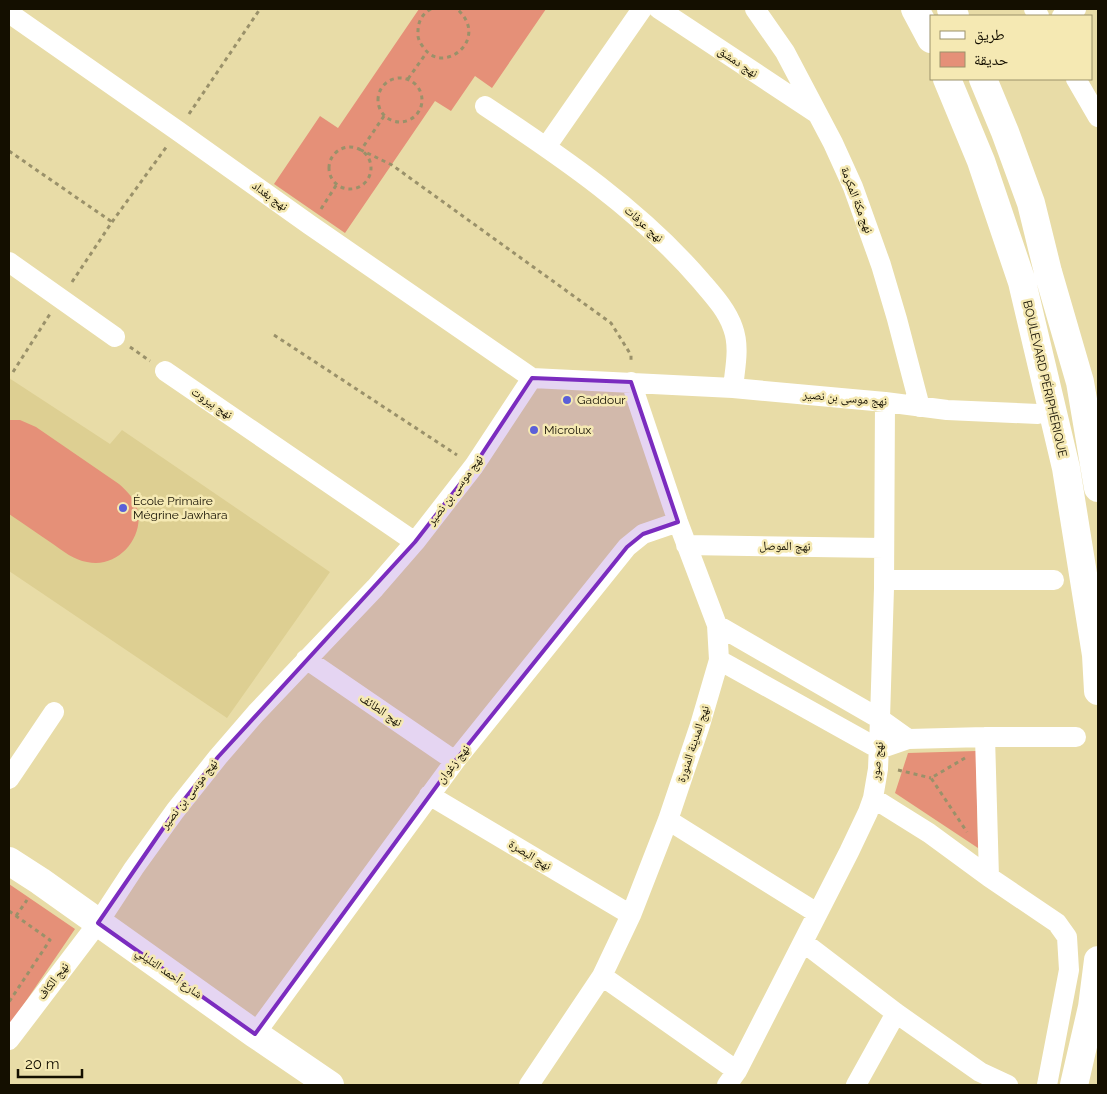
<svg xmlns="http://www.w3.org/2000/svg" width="1107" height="1094" font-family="Raleway,'Noto Naskh Arabic',sans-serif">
<rect width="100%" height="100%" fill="#e8dca7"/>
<path fill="#ddcf92" d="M9 378 110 444 122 430 330 572 227 718 9 571Z"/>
<path fill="#e59078" d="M419 9H546L492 88 475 76 451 111 435 101 345 233 274 184 320 116 338 128Z
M9 420H20L36 427 119 484C128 492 136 500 138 512 143 540 116 569 87 562 74 560 63 551 53 544 38 534 24 524 9 514Z
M976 751 978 848 895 793 908 753Z
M9 884 75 929 9 1026Z"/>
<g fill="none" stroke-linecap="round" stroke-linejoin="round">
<path stroke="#9a916a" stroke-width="3" stroke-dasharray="4 4" stroke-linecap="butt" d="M431 9C423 13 418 21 418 31 417 38 420 43 424 48 443 76 491 39 457 9
M378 100a22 22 0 1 1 44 0a22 22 0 1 1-44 0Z
M408 79 427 52
M189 114 260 9
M384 116 361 150 392 165 611 323 631 355V362
M329 168a21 21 0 1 1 42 0a21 21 0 1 1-42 0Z
M9 151 112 222
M321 209 337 184
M72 282 112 222 167 146
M274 335 457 455
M130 347 150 361
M13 372 50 314
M965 758 931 778 967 832
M898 770 931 778
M9 911 50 940 9 1002
M16 916 27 900"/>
<path stroke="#fff" stroke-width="20" d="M659 9 816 113
M755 9 785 52 833 143 853 187 881 265 897 319 920 407
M1034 9 1039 16
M9 13 178 131 310 225 532 378
M1062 16 1076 9
M1076 79 1098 117
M485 106C562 157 640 210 701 281 713 295 727 310 733 328 740 347 735 368 733 388
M546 147 642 9
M9 262 115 337
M165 371 415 542
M686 545 883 548
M884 580H1054
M717 625 880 719 908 739
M306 659 455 761
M719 660 879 749 908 739 985 737H1076
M985 737 989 877
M9 779 54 712
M429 795 631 915
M873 798 929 833 989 877 1057 923 1067 937 1069 970 1047 1085
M668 820 817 913
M803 942 896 1013 980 1072 1008 1085
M602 976 737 1071
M255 1034 455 761 627 547 643 534 678 522
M9 1040 98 923 134 868 175 811 218 757 256 713 375 588 415 542 474 466 532 378 733 388 885 402 947 410 1038 414
M529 1085 602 976 631 915 668 820 700 725 719 660 717 625 678 522 631 382
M727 1085 737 1071 849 852 868 812 873 798 878 769 880 719 884 588 885 402
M856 1085 896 1013"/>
<path stroke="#fff" stroke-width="28" d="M9 861 40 881 255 1034 330 1085"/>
<path stroke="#fff" stroke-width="28" d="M915 9 931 39
M951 9 955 16
M947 79 981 161 1022 282 1066 468 1096 655 1098 691
M983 79 1005 132 1031 203 1048 272 1080 382 1098 488
M1074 1085 1092 1007 1098 960"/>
</g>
<path fill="#7b2cbf" fill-opacity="0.2" stroke="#7b2cbf" stroke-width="4" stroke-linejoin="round" d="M532 378 631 382 678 522 643 534 627 547 455 761 255 1034 98 923 175 811 218 757 415 542 474 466Z"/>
<g fill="#5b60d8" stroke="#f5e9b3" stroke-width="2">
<circle cx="567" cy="400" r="5"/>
<circle cx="534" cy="430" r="5"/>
<circle cx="123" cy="508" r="5"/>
</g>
<g text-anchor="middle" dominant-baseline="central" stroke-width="5" stroke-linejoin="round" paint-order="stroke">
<g font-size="12" fill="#140f00" stroke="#f5e9b3">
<text transform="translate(738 62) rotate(34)">نهج دمشق</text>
<text transform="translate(270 196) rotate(36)">نهج بغداد</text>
<text transform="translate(857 200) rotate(69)">نهج مكة المكرمة</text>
<text transform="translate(644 224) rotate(42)">نهج عرفات</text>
<text transform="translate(1045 379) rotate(77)">BOULEVARD PÉRIPHÉRIQUE</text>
<text transform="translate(845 398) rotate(5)">نهج موسى بن نصير</text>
<text transform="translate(212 403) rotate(34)">نهج بيروت</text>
<text transform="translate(455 490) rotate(-53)">نهج موسى بن نصير</text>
<text transform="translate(785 546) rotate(1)">نهج الموصل</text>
<text transform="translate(381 710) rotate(34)">نهج الطائف</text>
<text transform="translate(693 744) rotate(-72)">نهج المدينة المنورة</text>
<text transform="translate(877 761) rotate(-84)">نهج صور</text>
<text transform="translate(453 764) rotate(-52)">نهج زغوان</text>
<text transform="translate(189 794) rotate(-52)">نهج موسى بن نصير</text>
<text transform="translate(530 855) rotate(31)">نهج البصرة</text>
<text transform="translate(169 973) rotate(35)">شارع أحمد التليلي</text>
<text transform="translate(53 981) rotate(-53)">نهج الكاف</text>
</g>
<g font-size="12" fill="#140f00" stroke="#f5e9b3" text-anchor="start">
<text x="577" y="400">Gaddour</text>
<text x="544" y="430">Microlux</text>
<text x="133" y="501">École Primaire<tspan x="133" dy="14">Mégrine Jawhara</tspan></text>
</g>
</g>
<rect width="1107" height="1094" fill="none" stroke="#140f00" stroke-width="20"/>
<rect x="930" y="15" width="162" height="65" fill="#f5e9b3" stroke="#9b926b"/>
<rect x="940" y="31" width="25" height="8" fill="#ffffff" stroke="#9b926b"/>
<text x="974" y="40" font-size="15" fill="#140f00">طريق</text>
<rect x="940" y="52" width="25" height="15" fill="#e59078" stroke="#9b926b"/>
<text x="974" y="65" font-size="15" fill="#140f00">حديقة</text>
<path d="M18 1069v8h64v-8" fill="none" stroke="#140f00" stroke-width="2.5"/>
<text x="25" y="1069" font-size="15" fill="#140f00" stroke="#f5e9b3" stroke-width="4" paint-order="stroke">20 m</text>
</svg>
